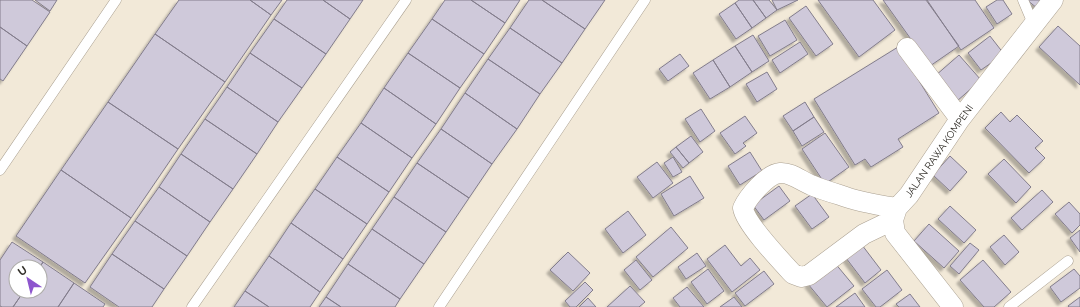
<svg xmlns="http://www.w3.org/2000/svg" width="1080" height="307" font-family="Raleway,sans-serif">
<defs>
<filter id="shadow"><feDropShadow dx="-3.5" dy="3.5" stdDeviation="1" flood-color="#0004"/></filter>
</defs>
<rect width="100%" height="100%" fill="#f2e9d8"/>
<path fill="#cfc9da" stroke="#837d8c" filter="url(#shadow)" d="M0 0H32L50 12 27 46 0 27Z
M35 0H57L50 11Z
M179 0H250L271 15 225 82 155 34Z
M250 0H282L271 15Z
M287 0H323L350 19 326 54 274 19Z
M323 0H363L350 19Z
M445 0H471L505 23 484 54 432 19Z
M471 0H520L505 23Z
M529 0H542L585 29 562 63 510 28Z
M542 0H605L585 29Z
M739 0H753L766 18 752 28 735 3Z
M753 0H769L777 10 766 18Z
M772 0H798L777 10Z
M818 0H873L895 30 859 57Z
M883 0H926L959 46 930 66Z
M927 0H975L994 28 961 50Z
M997 0H1003L1012 14 997 24 986 7Z
M1027 0H1043L1037 8Z
M735 3 752 28 736 39 719 14Z
M806 6 833 44 816 56 789 18Z
M274 19 326 54 302 88 250 53Z
M432 19 484 54 460 88 408 53Z
M785 20 797 40 770 56 758 36Z
M1058 26 1080 46V85L1039 47Z
M0 27 27 46 3 81 0 79Z
M510 28 562 63 540 94 488 59Z
M155 34 225 82 178 149 108 102Z
M753 35 769 61 752 72 735 46Z
M990 36 1004 54 981 70 968 53Z
M800 42 808 54 780 73 772 60Z
M735 46 752 72 730 87 713 60Z
M898 47 939 113 898 139 903 147 871 167 865 159 855 165 814 99Z
M250 53 302 88 278 122 227 87Z
M408 53 460 88 436 124 384 88Z
M680 54 689 66 668 81 659 69Z
M959 55 981 80 957 101 935 76Z
M488 59 540 94 517 129 465 93Z
M713 60 730 87 710 99 693 73Z
M767 72 777 89 757 102 746 84Z
M227 87 278 122 257 154 205 119Z
M384 88 436 124 412 158 361 123Z
M465 93 517 129 492 164 441 129Z
M108 102 178 149 131 218 61 170Z
M805 102 814 117 793 131 783 116Z
M701 109 715 131 700 142 685 119Z
M1001 112 1010 122 1017 115 1043 141 1035 148 1045 158 1029 173 985 128Z
M745 116 757 133 743 143 746 146 735 154 720 133Z
M814 117 824 132 802 146 793 131Z
M205 119 257 154 233 189 181 154Z
M361 123 412 158 389 192 337 157Z
M441 129 492 164 469 198 417 163Z
M825 133 849 167 825 184 802 149Z
M691 136 703 152 689 163 676 147Z
M676 147 689 163 683 168 670 152Z
M750 152 762 171 740 185 728 166Z
M181 154 233 189 210 222 159 187Z
M950 156 967 172 950 191 933 175Z
M337 157 389 192 367 224 315 189Z
M673 157 682 172 673 177 664 163Z
M1004 159 1031 187 1016 203 988 174Z
M657 162 673 183 653 198 637 177Z
M417 163 469 198 446 232 394 197Z
M61 170 131 218 85 283 16 236Z
M690 176 704 198 674 216 661 194Z
M779 186 790 201 764 220 753 205Z
M159 187 210 222 187 256 135 221Z
M315 189 367 224 343 259 291 223Z
M1042 190 1053 202 1022 230 1011 218Z
M812 194 829 217 812 229 795 206Z
M394 197 446 232 424 264 372 229Z
M1069 202 1080 214V225L1072 233 1055 214Z
M950 206 976 230 964 243 938 219Z
M628 211 646 235 623 253 605 229Z
M135 221 187 256 164 289 112 254Z
M291 223 343 259 320 292 269 256Z
M929 224 959 251 944 268 914 241Z
M671 227 688 248 653 277 636 257Z
M372 229 424 264 400 299 348 264Z
M1080 230V252L1070 238Z
M1004 235 1019 252 1005 265 990 247Z
M12 242 43 262 40 267H16V291H24L13 307H2L0 306V260Z
M970 243 979 250 959 274 950 266Z
M725 245 741 266 750 258 760 270 732 292 707 259Z
M862 245 881 270 865 283 846 258Z
M568 252 590 273 573 291 550 270Z
M697 253 706 266 686 279 678 267Z
M112 254 164 289 152 307H119L90 287Z
M269 256 320 292 310 307H269L245 291Z
M636 260 652 280 640 290 624 270Z
M983 260 1011 292 994 307H984L960 280Z
M43 262 74 283 58 307H13L24 291H40V267Z
M834 262 854 286 827 307 808 284Z
M348 264 400 299 395 307H341L326 297Z
M708 269 724 291 707 304 691 282Z
M1074 269 1080 276V288L1061 302 1050 287Z
M887 270 902 290 880 307H876L862 289Z
M764 271 774 284 745 306 735 293Z
M585 282 593 290 576 307H570L565 301Z
M74 283 105 304 103 307H58Z
M630 286 645 302 639 307H607Z
M687 287 704 307H680L673 298Z
M245 291 269 307H234Z
M855 293 865 307H836Z
M910 294 920 307H899L896 304Z
M326 297 341 307H319Z
M734 297 742 307H720Z
M1080 297V307H1069L1068 306Z
M588 298 596 307H579Z"/>
<g fill="none" stroke-linecap="round" stroke-linejoin="round">
<defs>
<path id="service" d="M1023 0 1034 26
M0 170 116 0
M192 307 406 0
M439 307 645 0
M1009 307 1068 261"/>
<path id="minor" d="M907 48 960 119
M893 220 864 234 809 275 801 277 793 274C781 261 745 223 743 208 748 197 767 174 780 173 791 172 801 181 811 185 820 189 830 192 840 195 858 202 878 205 897 208
M953 307 895 233 893 220 897 208 909 195 960 119 1053 0"/>
</defs>
<use href="#service" stroke="#aba192" stroke-width="11"/>
<use href="#minor" stroke="#aba192" stroke-width="21"/>
<use href="#service" stroke="#fff" stroke-width="10"/>
<use href="#minor" stroke="#fff" stroke-width="20"/>
</g>
<g text-anchor="middle" dominant-baseline="central" stroke-width="3" stroke-linejoin="round" paint-order="stroke">
<g font-size="10" fill="#322f29" stroke="#fff">
<text transform="translate(939 151) rotate(-55)">JALAN RAWA KOMPENI</text>
</g>
</g>
<g transform="translate(28 279) rotate(325)"><circle r="19" fill="#ffffff" stroke="#adaca9"/>
<path d="M0-3L7 15L0 10L-7 15Z" fill="#8d55cd"/>
<text y="-6" font-size="11" font-weight="bold" text-anchor="middle" fill="#322f29">U</text>
</g>
</svg>
